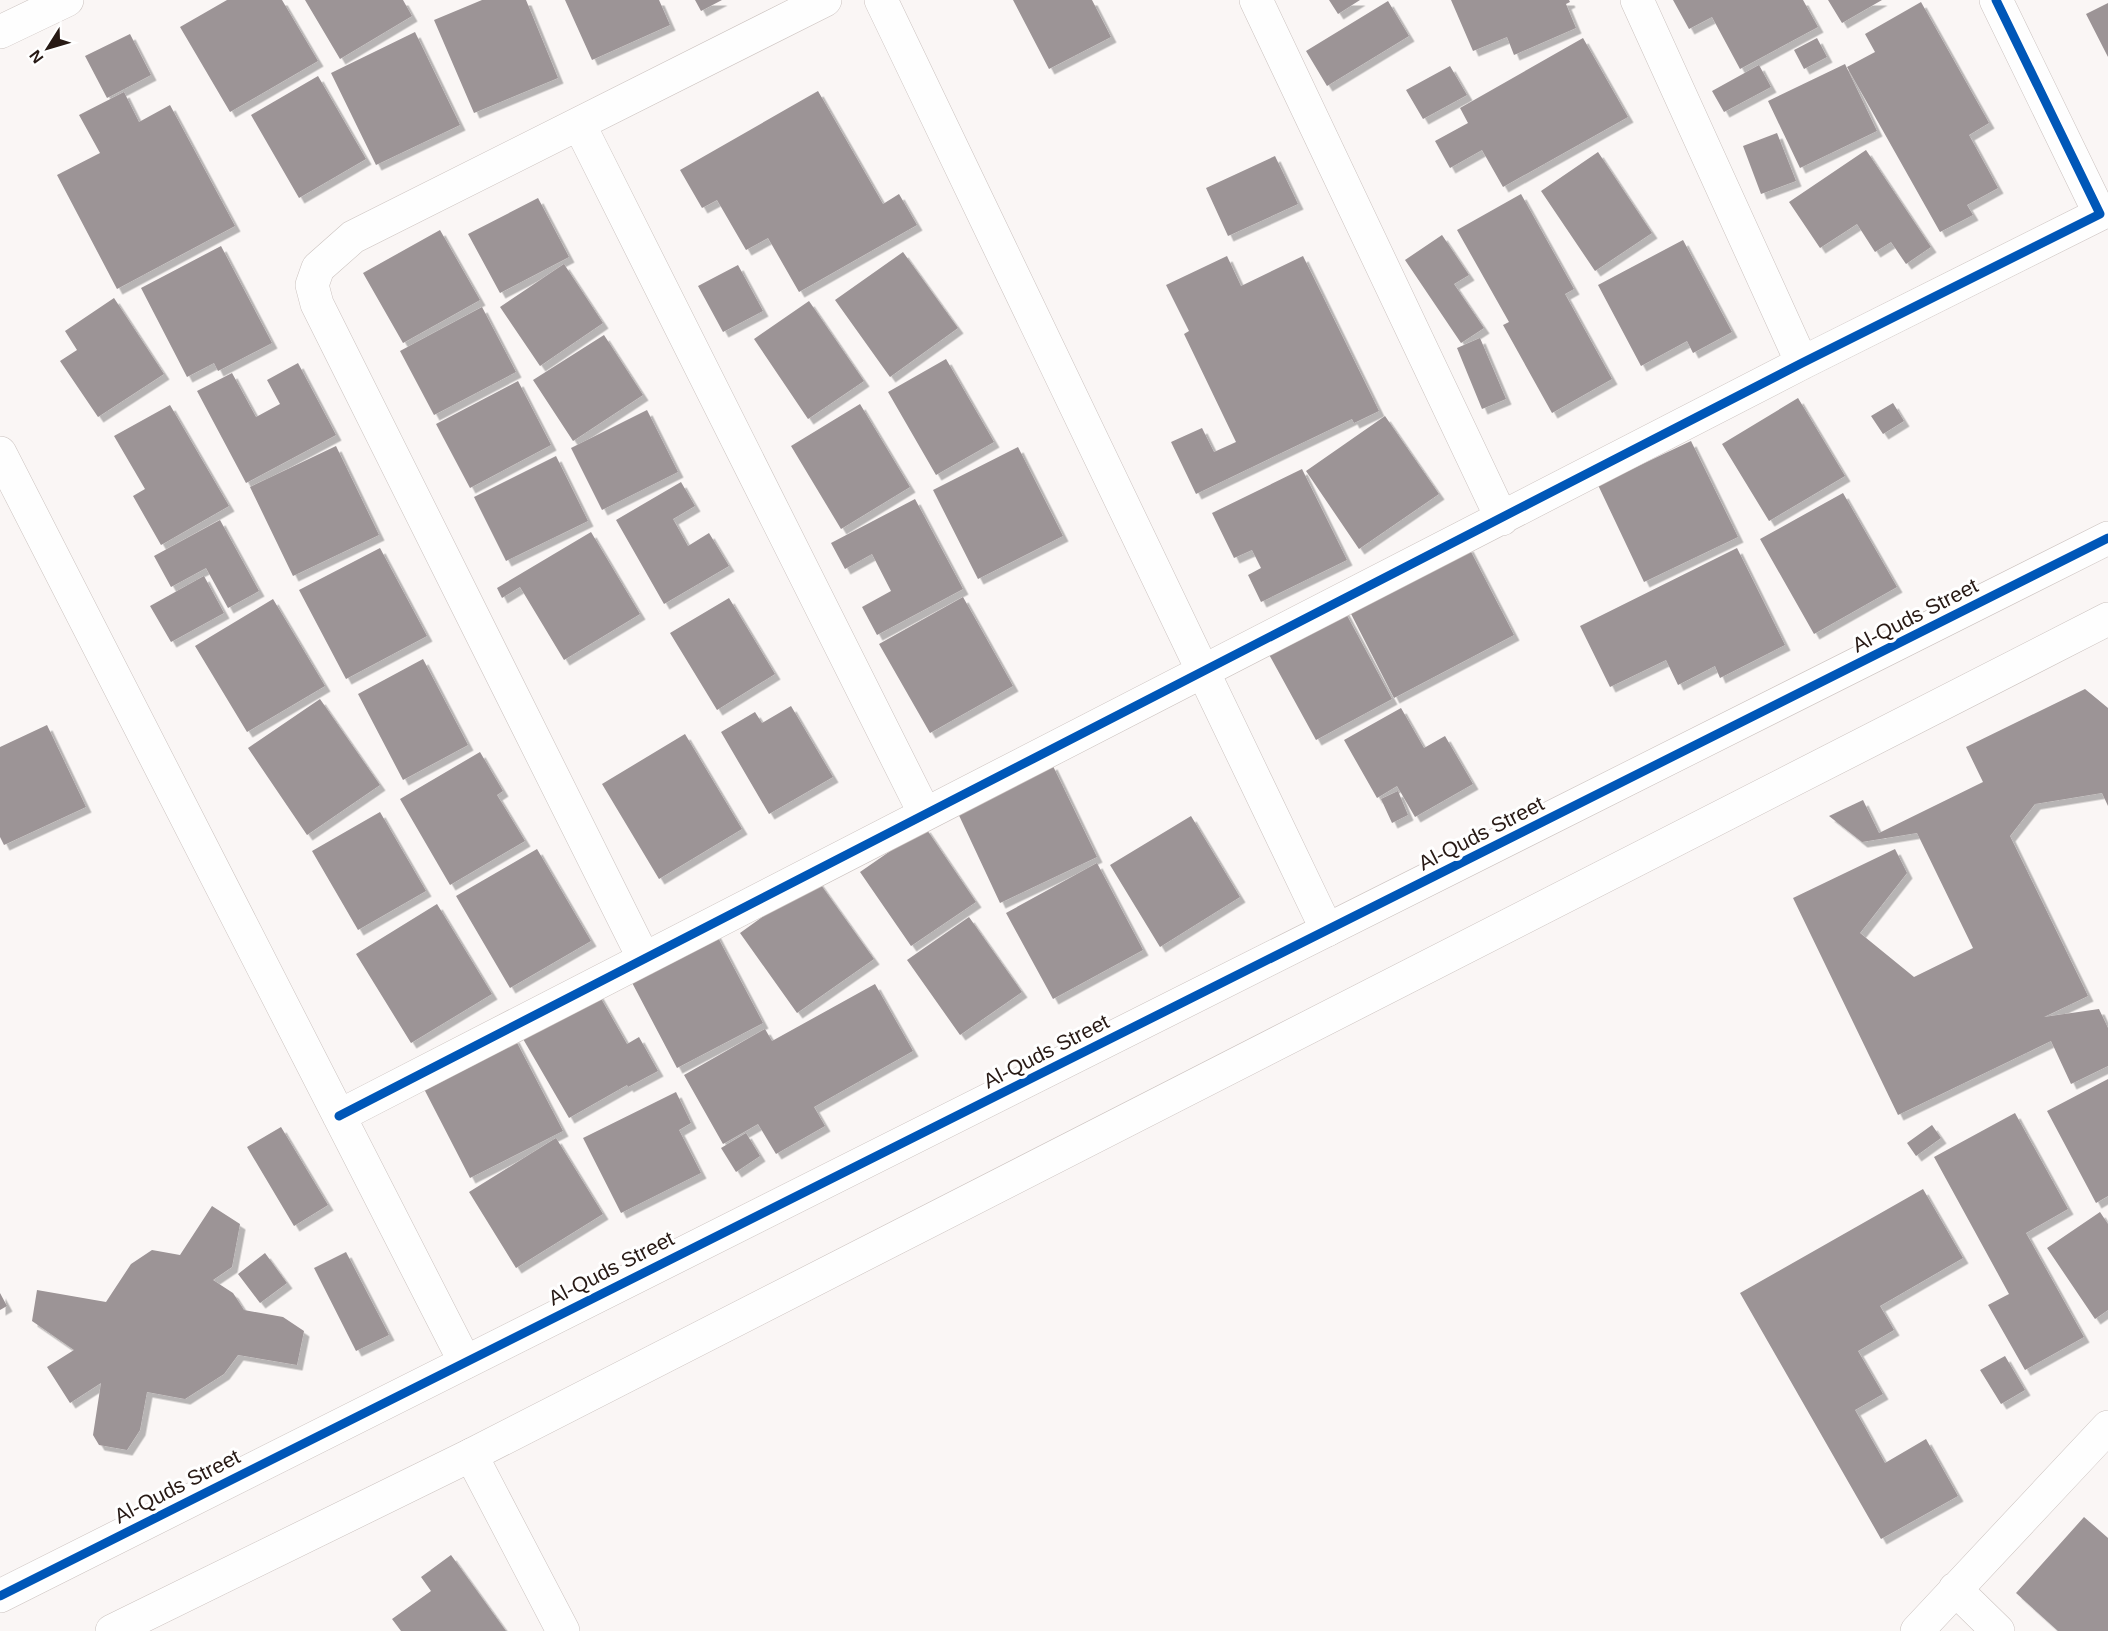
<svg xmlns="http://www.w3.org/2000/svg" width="2108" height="1631" font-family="Arial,sans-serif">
<defs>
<filter id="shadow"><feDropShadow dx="5.5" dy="5.5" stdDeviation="0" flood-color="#0004"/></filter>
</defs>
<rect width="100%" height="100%" fill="#faf6f5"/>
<path fill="#9c9496" filter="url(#shadow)" d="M227 0H282L318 61 230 112 180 27Z
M305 0H403L412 16 340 59Z
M482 0H526L558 78 474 113 434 20Z
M565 0H659L670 25 592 60Z
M695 0H722L701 11Z
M1013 0H1092L1111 37 1049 69Z
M1329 0H1360L1338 14Z
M1451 0H1569L1570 2 1566 4 1576 28 1514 55 1507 37 1473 51Z
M1673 0H1803L1818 27 1740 69 1712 17 1689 29Z
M1828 0H1882L1842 23Z
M1388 1 1409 36 1327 86 1306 51Z
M1921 2 1989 123 1969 135 1998 188 1967 205 1973 215 1940 232 1847 67 1875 52 1865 34Z
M2108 3V57L2086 14Z
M415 32 460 125 376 165 331 73Z
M130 34 151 75 107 98 85 56Z
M1583 38 1628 117 1503 187 1482 150 1450 168 1435 141 1468 123 1460 108Z
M1817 38 1827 57 1804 69 1794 50Z
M1845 64 1877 131 1800 168 1768 101Z
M1759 65 1771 87 1724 112 1712 91Z
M1450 66 1467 95 1423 119 1406 90Z
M318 76 366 159 299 198 251 115Z
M818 91 883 204 899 194 917 225 799 292 768 238 746 250 717 200 702 208 680 170Z
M124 92 139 122 170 105 235 226 117 289 57 175 100 153 79 115Z
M1777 133 1796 181 1761 194 1743 146Z
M1866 150 1931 247 1906 264 1891 242 1875 252 1857 224 1820 248 1789 202Z
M1598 152 1652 233 1595 271 1541 191Z
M1275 156 1298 204 1228 236 1206 188Z
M1521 194 1574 289 1565 294 1612 379 1552 413 1503 325 1509 322 1457 230Z
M538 198 569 257 500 293 468 234Z
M440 230 480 300 403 343 363 273Z
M1442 235 1469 275 1454 284 1484 328 1461 343 1405 260Z
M1683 240 1732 332 1693 353 1687 341 1641 366 1598 285Z
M221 246 272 343 218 371 214 363 187 377 141 288Z
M903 252 958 328 890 377 835 300Z
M1227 256 1241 286 1303 256 1379 411 1354 423 1352 419 1196 494 1171 442 1202 428 1214 452 1236 442 1184 334 1189 331 1166 285Z
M564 264 603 323 540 366 500 307Z
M738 265 763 311 723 332 698 286Z
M114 298 164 374 98 417 60 361 77 350 65 331Z
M809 301 864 381 808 419 754 339Z
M482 307 516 372 434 415 400 351Z
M604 335 643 395 573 441 533 380Z
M1480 338 1506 399 1482 409 1457 348Z
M946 359 994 442 936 475 888 392Z
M298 363 336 435 246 483 197 391 232 373 256 417 280 404 267 380Z
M518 381 551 445 470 488 436 424Z
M1798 398 1845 476 1769 521 1722 444Z
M1893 403 1904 421 1883 434 1871 416Z
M860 404 910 487 841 529 791 446Z
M170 405 229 506 161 545 133 496 145 489 114 436Z
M647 410 678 472 602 510 571 448Z
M1385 416 1439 494 1359 549 1306 471Z
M1691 441 1738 537 1644 582 1598 485Z
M336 446 379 535 293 576 250 487Z
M1018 447 1063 536 978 579 933 490Z
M556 456 588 521 506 561 474 497Z
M1302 469 1347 560 1261 602 1248 575 1261 568 1252 550 1234 558 1212 513Z
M681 482 695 506 673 519 688 546 709 533 729 566 664 604 616 520Z
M1843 493 1897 587 1814 634 1760 539Z
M915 499 963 589 877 635 862 607 891 591 872 554 845 569 831 543Z
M220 520 259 591 228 608 206 568 171 587 154 556Z
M591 532 640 614 564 660 520 587 502 598 497 588Z
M1468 546 1514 635 1394 698 1348 608Z
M380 548 427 636 346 679 299 590Z
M1737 548 1785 645 1720 678 1715 666 1678 685 1666 660 1610 687 1580 626Z
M204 576 224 613 171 642 150 606Z
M963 597 1013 686 930 733 879 644Z
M729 598 775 674 717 710 670 633Z
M273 599 325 686 247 732 195 646Z
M1343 608 1392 699 1316 740 1266 649Z
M423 659 468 745 403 780 358 694Z
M2085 689 2108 708V806L2102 793 2035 804 2010 836 2088 996 2044 1017 2099 1009 2108 1028V1066L2071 1084 2051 1041 1898 1115 1793 898 1895 849 1907 873 1860 933 1914 977 1973 948 1917 833 1862 842 1829 816 1863 800 1879 833 1983 782 1966 747Z
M320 699 380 785 307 835 248 748Z
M791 706 833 777 769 814 721 732 755 712 762 723Z
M1401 708 1424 748 1445 736 1473 784 1415 817 1397 786 1377 798 1344 740Z
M47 725 86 807 4 845 0 837V747Z
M685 734 742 829 659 879 602 784Z
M480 752 503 791 497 795 525 841 450 885 400 799Z
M1052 764 1097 857 1000 903 956 809Z
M1398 791 1408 815 1392 823 1381 799Z
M380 812 426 891 358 930 312 851Z
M1191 816 1240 897 1160 947 1110 865Z
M925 827 976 902 911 946 860 872Z
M537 849 591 941 510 988 456 896Z
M1097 863 1143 950 1053 999 1006 913Z
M816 878 874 959 797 1013 740 933Z
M437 904 492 994 411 1043 356 954Z
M969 917 1022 992 960 1035 907 960Z
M714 930 763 1023 677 1068 628 975Z
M875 984 913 1051 814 1107 825 1126 776 1154 758 1124 723 1144 684 1075 765 1029 772 1041Z
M595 988 627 1044 639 1037 658 1071 628 1087 627 1085 569 1118 519 1032Z
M514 1037 563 1131 470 1178 422 1085Z
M2108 1079V1196L2096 1203 2047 1111Z
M676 1092 691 1123 679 1130 701 1173 621 1213 583 1138Z
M2015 1113 2068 1209 2026 1233 2084 1337 2025 1370 1988 1305 2009 1294 1934 1157Z
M1932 1125 1941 1138 1916 1156 1907 1143Z
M281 1127 328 1205 294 1226 247 1147Z
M746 1133 760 1156 736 1172 721 1148Z
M556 1138 603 1214 516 1268 469 1192Z
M1923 1189 1963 1258 1880 1306 1894 1330 1858 1351 1883 1394 1855 1410 1885 1463 1926 1439 1958 1496 1881 1539 1740 1293Z
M212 1206 240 1224 232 1267 213 1280 233 1293 244 1310 283 1317 304 1331 297 1365 238 1355 224 1374 185 1399 147 1392 140 1430 127 1450 99 1445 93 1435 101 1383 70 1403 47 1367 74 1350 32 1321 37 1290 106 1302 131 1264 152 1250 180 1255Z
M2100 1212 2108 1224V1310L2095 1319 2047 1248Z
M346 1252 389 1335 356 1351 314 1268Z
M265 1253 287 1283 260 1303 238 1274Z
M0 1293 7 1306 0 1310Z
M2005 1356 2025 1390 2001 1404 1980 1370Z
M2084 1517 2108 1538V1631H2058L2016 1593Z
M451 1555 506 1631H401L392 1619 431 1591 421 1577Z"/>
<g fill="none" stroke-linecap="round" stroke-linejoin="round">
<defs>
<path id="street" d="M881 0 1327 930
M1256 0 1502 519
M1637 0 1802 363
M0 32 67 0
M579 124 925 814
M0 453 465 1362
M644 959 317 304 312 285 318 268 353 237 825 0
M339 1116 1802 363 2100 214 1996 0
M471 1455 563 1631
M1955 1589 1998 1631
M1917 1631 2108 1427"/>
<path id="secondary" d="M0 1596 2108 538
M112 1631 471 1455 2108 619"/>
</defs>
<use href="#street" stroke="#cbc2bf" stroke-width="34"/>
<use href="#secondary" stroke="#cbc2bf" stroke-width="34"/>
<use href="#street" stroke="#fefefe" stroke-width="33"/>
<use href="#secondary" stroke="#fefefe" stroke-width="33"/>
<defs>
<path id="cycleway" d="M339 1116 1802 363 2100 214 1996 0
M0 1596 2108 538"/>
</defs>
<use href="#cycleway" stroke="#fff" stroke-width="13"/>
<use href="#cycleway" stroke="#0057b8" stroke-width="9"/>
</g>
<g text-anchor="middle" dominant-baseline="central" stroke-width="6" stroke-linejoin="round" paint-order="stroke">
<g font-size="21" fill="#271914" stroke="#fff">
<text transform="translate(1915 615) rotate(-27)">Al-Quds Street</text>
<text transform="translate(1481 833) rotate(-27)">Al-Quds Street</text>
<text transform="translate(1046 1051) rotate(-27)">Al-Quds Street</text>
<text transform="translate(611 1268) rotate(-27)">Al-Quds Street</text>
<text transform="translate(177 1486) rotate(-27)">Al-Quds Street</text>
</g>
</g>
<g transform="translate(48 48) rotate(233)" stroke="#ffffff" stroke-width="4.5" paint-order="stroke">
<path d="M0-4.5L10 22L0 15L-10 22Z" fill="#271914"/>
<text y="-9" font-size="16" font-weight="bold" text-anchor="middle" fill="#271914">N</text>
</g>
</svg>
